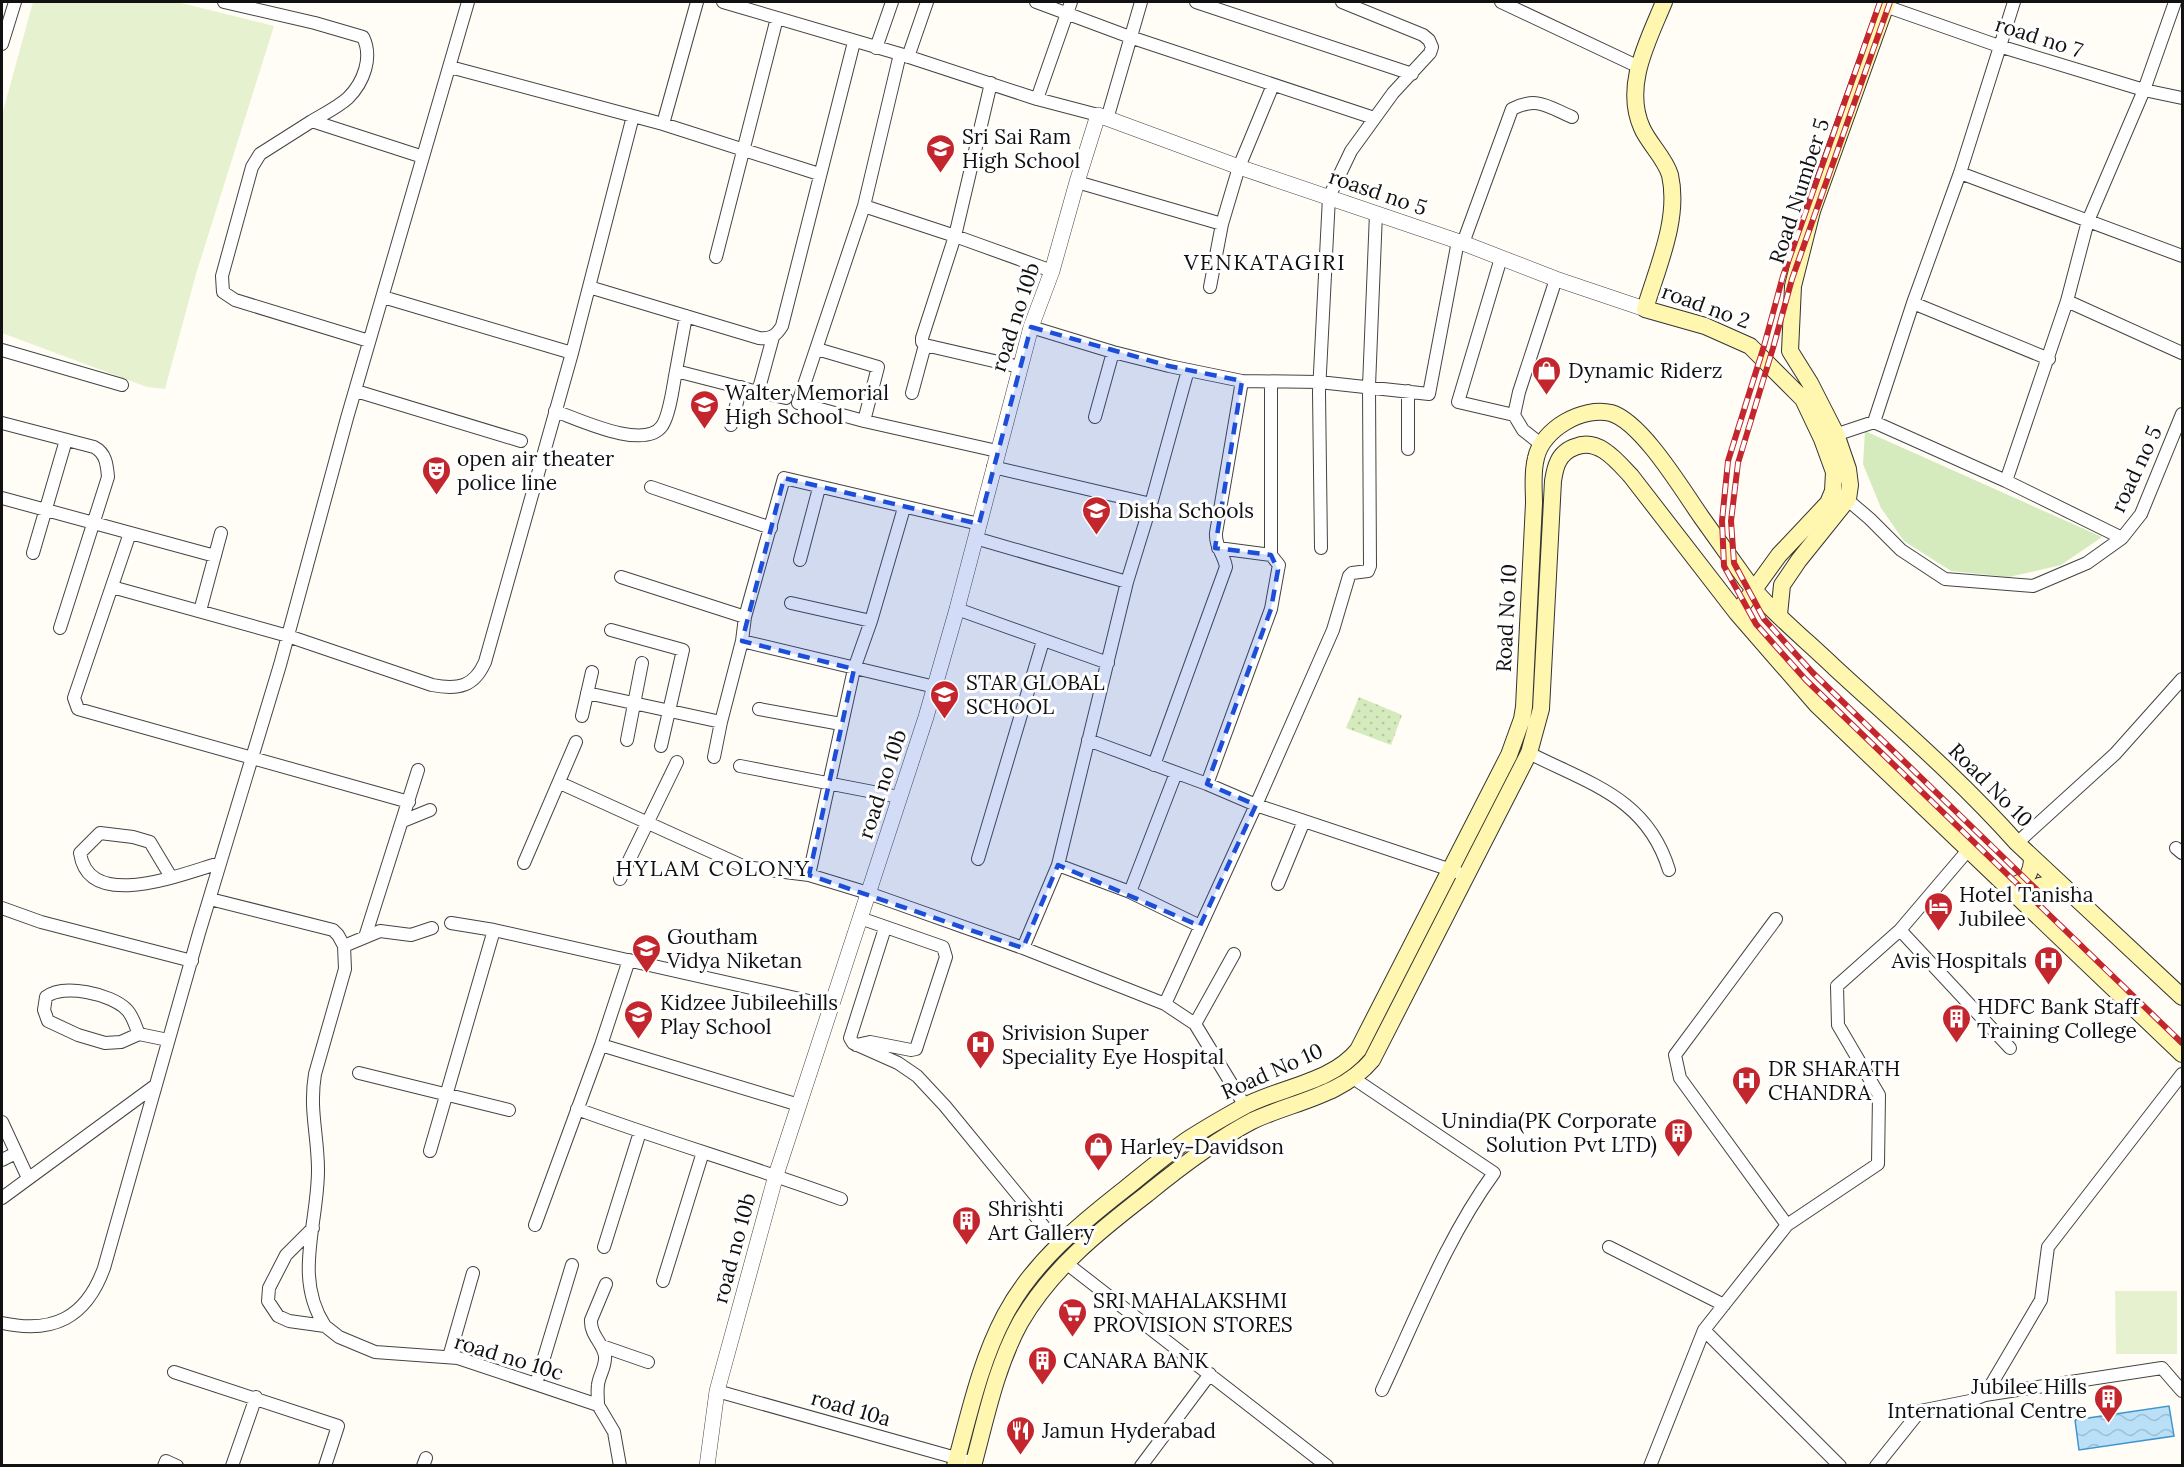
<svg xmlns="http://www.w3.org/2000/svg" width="2184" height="1467" font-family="Lora,serif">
<defs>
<pattern id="grass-dots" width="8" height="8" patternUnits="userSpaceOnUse" patternTransform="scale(1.5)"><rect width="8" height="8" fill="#d5ebbd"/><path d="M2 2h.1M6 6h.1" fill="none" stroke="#b6c8a1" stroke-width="1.8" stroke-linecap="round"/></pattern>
<pattern id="water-waves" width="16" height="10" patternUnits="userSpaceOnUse" patternTransform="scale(1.5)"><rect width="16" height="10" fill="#b9e0f7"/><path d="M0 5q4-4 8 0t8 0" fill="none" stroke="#9ebfd3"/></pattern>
</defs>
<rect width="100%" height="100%" fill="#fffdf5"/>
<path fill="url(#grass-dots)" d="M1359 697 1402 715 1391 745 1346 728Z"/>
<path fill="#d5ebbd" d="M1865 431 2102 537 2061 565 2009 577 1951 571 1904 541 1881 508 1863 464Z"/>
<path fill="#e6f2cf" d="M33 2H177L274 26 196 274 165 389 147 387 2 333V115Z
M2115 1291H2177V1354H2116Z"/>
<path fill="url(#water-waves)" stroke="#3f96cf" stroke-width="1.5" d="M2169 1406 2174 1436 2079 1450 2075 1420Z"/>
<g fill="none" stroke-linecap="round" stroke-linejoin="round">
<defs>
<path id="minor" d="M224 2 315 23 363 37C373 57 364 82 348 98 338 107 324 114 312 121
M723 2 900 54 1037 99 1098 115
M1036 2 1130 37 1374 118
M1196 2 1412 74
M1501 2 1639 67
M1885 6 1999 46 2144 90 2182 98
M2 44 15 2
M876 48 892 2
M900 54 864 206 798 403 864 421 997 451
M908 57 927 2
M450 67 663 124 819 174
M1037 99 1071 2
M1107 119 1141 2
M663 124 697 2
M1960 173 2182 256
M1077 182 1222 224
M864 206 955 236 1052 271
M1463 243 1512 109C1538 96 1548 107 1572 117
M716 257 777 18
M1501 258 1458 402 1514 415
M589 287 759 338C771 339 776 336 782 326L854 42
M1210 287 1222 224 1239 167 1273 85
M2067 301 2182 353
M1913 303 2049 359
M1031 327 1113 352 1169 366 1242 381 1319 382 1429 394 1458 241
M369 341 235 300 223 292 222 276 252 167 260 154 312 121 423 157
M925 345 1020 367
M817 349 878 367 864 421
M2 350 122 385
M572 353 633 116
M676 371 686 316
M356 391 521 441
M1408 391V449
M758 392 786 398
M912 393 925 345 922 342V338L955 236 991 83
M555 411C578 419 644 451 662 426 670 414 673 386 676 371L758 392 773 337
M1095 417 1113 352
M1874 422 1913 303 1960 173 2014 2
M2 423 94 447C106 453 107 465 108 477L60 628
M731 425 741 387
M1829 437 1874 422 2006 481 2122 538
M1542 445 1523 430 1514 415 1519 392 1556 279
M993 467 1151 504
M2006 481 2067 301 2088 221 2144 90 2175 2
M651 487 771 528
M1843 496 1870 519 1901 550 1945 579 2033 586 2087 563 2122 538 2141 514 2182 414
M2 498 215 556
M130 533 74 698 78 709 409 802
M975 538 1127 582
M1218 548 1271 555
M1321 548 1319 392 1329 197 1351 151 1393 93 1430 53 1432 47 1429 40 1423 35 1342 2
M33 553 66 440
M800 560 819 488
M621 577 745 617
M112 587 288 636 432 685C458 690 474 687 485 662L572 353 383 297
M791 603 871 621
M957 609 1108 663
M200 611 221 533
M611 630 683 650 661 746
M742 641 935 687
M587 693 721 722 742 641 745 617 784 478 979 524
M759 709 841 724
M582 716 592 672
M627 740 642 663
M1088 740 1207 784 1256 805 1457 872
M1529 753C1590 784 1647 798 1669 870
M714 757 721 722
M1154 765 1226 567C1224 554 1215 547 1216 533L1242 381
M740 766 899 797
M560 783 745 867 809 875 868 893 1023 948 1165 1004 1195 1024 1245 1106
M1207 784 1271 609 1278 570 1279 565 1271 555V382
M403 821 430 810
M2017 843 2115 754 2182 679
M2176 848 2182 853
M978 859 1043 641
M524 863 576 742
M1058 865 1130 892 1200 926
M809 875 854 669 871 621 904 508
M171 877 150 842 133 837 100 833 80 853C89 913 184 873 220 863
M620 879 677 762
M1278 884 1304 821
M1130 892 1176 773
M210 899 333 930 338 935 344 946 380 931 411 935 432 928
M2 908 41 922 192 961
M1776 919 1675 1055 1680 1078 1787 1225
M451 923 494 930 831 1006
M885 928 850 1038 853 1043 898 1063 917 1076 945 1106 1059 1245
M1900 930 2010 1048
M365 937 418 770
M1023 948 1058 865 1127 582 1151 504 1188 370
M1165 1004 1256 805 1333 630 1349 576 1352 573 1368 571 1370 566 1369 386 1376 213
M1195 1024 1234 954
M139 1034C135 1026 133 1015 126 1009 111 994 63 983 46 997L44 1010 48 1021 78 1035 105 1043 121 1042 139 1034 168 1040
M601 1045 799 1105
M856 1045 870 1042 911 1050 916 1049 946 957 943 947 860 918
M359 1073 509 1110
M1353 1078 1494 1173C1447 1237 1416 1318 1382 1390
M577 1109C664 1141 754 1167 841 1199
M2 1122 28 1178
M430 1151 494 930
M2 1160 16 1153
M2 1198 156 1085
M535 1225 601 1045 629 960
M313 1228 286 1255 269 1288 268 1301 278 1316 289 1321 325 1326 339 1337 375 1352 458 1358 598 1405 614 1432 620 1466
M604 1247 640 1132
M1609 1247 1724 1305
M1066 1263 1327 1466
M663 1281 703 1152
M2 1323C53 1334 86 1318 104 1268L199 933 280 665 347 418 468 2
M325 1326C293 1277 318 1225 318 1170 318 1135 309 1110 315 1074L345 969 344 946
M1704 1330 1840 1466
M602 1346 648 1362
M449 1357 473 1273
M174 1372 338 1426 325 1466
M536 1384 572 1265
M717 1391 974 1463
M1985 1395 2162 1368 2182 1391
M598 1405C598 1398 597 1391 598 1385 599 1375 606 1367 605 1356 603 1343 590 1335 591 1320L606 1284
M164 1466 166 1461 177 1466
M232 1466 256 1397
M423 1466 426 1458
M1141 1466 1210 1374
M1650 1466 1704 1330 1787 1225 1878 1164 1879 1095 1838 1025 1837 986 1900 930 1969 849
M1876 1466 1920 1411 1970 1401 1985 1395 2041 1300 2048 1247 2182 1074"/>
<path id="tertiary" d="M707 1466 717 1391 776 1175 926 717 957 609 1031 327 1052 271 1077 182 1098 115 1239 167 1463 243 1556 279 1645 309"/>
<path id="secondary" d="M1664 2C1648 41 1623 86 1642 128 1649 144 1665 158 1670 175 1680 219 1657 268 1645 309L1705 326 1750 346 1803 399 1822 439 1834 472 1833 491 1828 503 1779 555 1737 613
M1779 615 1782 585 1799 560 1848 499 1850 485 1848 469 1836 434 1810 383 1790 351 1793 286 1812 211 1887 2
M2007 886C2025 885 2032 874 2032 857
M2033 911V895L2039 886 2059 882
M955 1466C969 1415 980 1362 1005 1315 1033 1262 1080 1224 1126 1188 1146 1172 1166 1155 1187 1140 1204 1129 1223 1118 1241 1108 1278 1087 1330 1084 1358 1050L1509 755 1522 719 1524 707 1534 503C1534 488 1532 473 1536 458 1542 429 1583 406 1611 413 1642 422 1683 491 1702 518 1717 539 1732 560 1747 581 1772 613 1805 639 1834 667 1896 724 1961 780 2017 843L2182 997
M973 1466C986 1418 996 1367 1020 1323 1051 1269 1099 1231 1147 1194 1180 1167 1214 1141 1252 1121 1292 1102 1342 1096 1372 1060L1529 753 1541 709 1553 481C1554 475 1555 468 1558 462 1561 455 1568 449 1575 447 1598 437 1617 461 1631 476L1737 613 1817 705 2182 1054"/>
</defs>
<use href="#minor" stroke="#444" stroke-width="14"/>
<use href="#tertiary" stroke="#444" stroke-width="16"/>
<use href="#secondary" stroke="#333" stroke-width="18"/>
<use href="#minor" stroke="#fff" stroke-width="12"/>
<use href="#tertiary" stroke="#fff" stroke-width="15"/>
<use href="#secondary" stroke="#fff6b0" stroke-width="16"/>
<defs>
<path id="rail" d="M1880 2 1783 276 1764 346 1728 461 1722 521 1724 566 1756 624 1806 680 2182 1043
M1890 2 1792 279 1773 348 1738 463 1731 521 1734 563 1764 619 1813 673 2037 890"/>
</defs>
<use href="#rail" stroke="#c4262e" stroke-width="6"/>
<use href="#rail" stroke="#fff" stroke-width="4" stroke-dasharray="11" stroke-linecap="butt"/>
</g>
<path fill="#1d4ed8" fill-opacity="0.2" stroke="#1d4ed8" stroke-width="4.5" stroke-dasharray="12 8" stroke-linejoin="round" d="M1031 327 1169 366 1242 381 1215 548 1271 555 1278 570 1271 609 1207 784 1256 805 1200 926 1058 865 1023 948 809 875 854 669 742 641 784 478 979 524Z"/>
<defs>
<symbol id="university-pin" viewBox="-11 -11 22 30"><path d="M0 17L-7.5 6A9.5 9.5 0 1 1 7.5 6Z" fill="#c4262e" stroke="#fff"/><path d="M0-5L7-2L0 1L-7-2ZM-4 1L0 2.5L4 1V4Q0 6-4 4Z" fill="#fff"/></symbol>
<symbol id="shop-pin" viewBox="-11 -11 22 30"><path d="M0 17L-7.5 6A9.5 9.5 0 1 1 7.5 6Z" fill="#c4262e" stroke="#fff"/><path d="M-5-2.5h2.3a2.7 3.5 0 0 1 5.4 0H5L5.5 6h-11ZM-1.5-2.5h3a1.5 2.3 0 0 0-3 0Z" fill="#fff"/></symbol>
<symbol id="theatre-pin" viewBox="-11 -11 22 30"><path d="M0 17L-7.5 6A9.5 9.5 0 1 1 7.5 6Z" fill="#c4262e" stroke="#fff"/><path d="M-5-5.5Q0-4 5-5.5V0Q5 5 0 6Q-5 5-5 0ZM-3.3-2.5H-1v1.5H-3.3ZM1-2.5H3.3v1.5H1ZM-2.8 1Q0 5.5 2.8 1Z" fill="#fff"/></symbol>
<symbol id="hotel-pin" viewBox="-11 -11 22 30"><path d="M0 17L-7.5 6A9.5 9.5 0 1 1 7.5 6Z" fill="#c4262e" stroke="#fff"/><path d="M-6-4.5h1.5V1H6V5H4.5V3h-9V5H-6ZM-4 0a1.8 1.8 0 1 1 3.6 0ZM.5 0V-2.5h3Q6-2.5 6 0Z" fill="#fff"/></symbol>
<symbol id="hospital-pin" viewBox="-11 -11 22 30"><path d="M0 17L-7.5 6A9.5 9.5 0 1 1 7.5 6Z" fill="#c4262e" stroke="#fff"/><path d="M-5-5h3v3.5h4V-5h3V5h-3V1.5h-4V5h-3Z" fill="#fff"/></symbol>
<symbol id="building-pin" viewBox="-11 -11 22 30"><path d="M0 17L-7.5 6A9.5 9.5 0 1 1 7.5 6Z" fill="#c4262e" stroke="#fff"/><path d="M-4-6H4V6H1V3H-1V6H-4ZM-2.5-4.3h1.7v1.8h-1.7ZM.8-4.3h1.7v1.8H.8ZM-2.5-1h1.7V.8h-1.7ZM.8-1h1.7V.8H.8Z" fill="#fff"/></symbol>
<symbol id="supermarket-pin" viewBox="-11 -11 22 30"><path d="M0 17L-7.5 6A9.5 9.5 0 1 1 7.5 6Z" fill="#c4262e" stroke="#fff"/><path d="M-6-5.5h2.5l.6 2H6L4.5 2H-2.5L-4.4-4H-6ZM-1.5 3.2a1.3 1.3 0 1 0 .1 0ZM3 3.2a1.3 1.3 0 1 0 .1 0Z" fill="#fff"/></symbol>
<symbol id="restaurant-pin" viewBox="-11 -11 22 30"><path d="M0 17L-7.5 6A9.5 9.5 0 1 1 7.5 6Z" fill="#c4262e" stroke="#fff"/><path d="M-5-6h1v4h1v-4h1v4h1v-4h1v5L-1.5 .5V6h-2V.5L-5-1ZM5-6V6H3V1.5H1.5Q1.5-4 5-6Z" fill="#fff"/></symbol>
</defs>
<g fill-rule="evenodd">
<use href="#university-pin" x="924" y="132" width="33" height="45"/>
<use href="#shop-pin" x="1530" y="354" width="33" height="45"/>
<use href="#university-pin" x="688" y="388" width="33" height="45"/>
<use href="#theatre-pin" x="420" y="454" width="33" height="45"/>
<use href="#university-pin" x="1080" y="494" width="33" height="45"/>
<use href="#university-pin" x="928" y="678" width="33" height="45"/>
<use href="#hotel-pin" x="1922" y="890" width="33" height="45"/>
<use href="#university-pin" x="630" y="932" width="33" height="45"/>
<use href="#hospital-pin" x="2032" y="944" width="33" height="45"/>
<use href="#university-pin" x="622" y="998" width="33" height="45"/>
<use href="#building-pin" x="1940" y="1002" width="33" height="45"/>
<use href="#hospital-pin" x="964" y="1028" width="33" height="45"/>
<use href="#hospital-pin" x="1730" y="1064" width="33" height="45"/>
<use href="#building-pin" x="1662" y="1116" width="33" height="45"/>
<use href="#shop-pin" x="1082" y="1130" width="33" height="45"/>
<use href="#building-pin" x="950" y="1204" width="33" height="45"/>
<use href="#supermarket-pin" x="1056" y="1296" width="33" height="45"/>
<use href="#building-pin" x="1026" y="1344" width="33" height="45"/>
<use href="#building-pin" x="2092" y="1382" width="33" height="45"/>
<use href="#restaurant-pin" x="1004" y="1414" width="33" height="45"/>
</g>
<g text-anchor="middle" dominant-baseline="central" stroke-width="6" stroke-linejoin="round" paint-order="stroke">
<g font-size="21" fill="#111" stroke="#fff">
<text transform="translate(2039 37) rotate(18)">road no 7</text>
<text transform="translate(1799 191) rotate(-72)">Road Number 5</text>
<text transform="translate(1378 192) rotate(19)">roasd no 5</text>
<text transform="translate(1706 306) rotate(20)">road no 2</text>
<text transform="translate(1015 317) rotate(-72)">road no 10b</text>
<text transform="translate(2136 469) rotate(-65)">road no 5</text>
<text transform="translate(1506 618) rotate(-87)">Road No 10</text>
<text transform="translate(882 784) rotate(-72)">road no 10b</text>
<text transform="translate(1991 785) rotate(45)">Road No 10</text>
<text transform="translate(1272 1071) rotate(-24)">Road No 10</text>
<text transform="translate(734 1248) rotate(-75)">road no 10b</text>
<text transform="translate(509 1357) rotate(17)">road no 10c</text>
<text transform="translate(851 1408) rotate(16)">road 10a</text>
</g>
<g font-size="21" fill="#111" stroke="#fff" text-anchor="start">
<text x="962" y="136">Sri Sai Ram<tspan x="962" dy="24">High School</tspan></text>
<text x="1568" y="370">Dynamic Riderz</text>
<text x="725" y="392">Walter Memorial<tspan x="725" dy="24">High School</tspan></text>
<text x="457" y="458">open air theater<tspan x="457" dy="24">police line</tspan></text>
<text x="1118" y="510">Disha Schools</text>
<text x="966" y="682">STAR GLOBAL<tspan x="966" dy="24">SCHOOL</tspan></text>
<text x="1959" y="894">Hotel Tanisha<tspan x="1959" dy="24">Jubilee</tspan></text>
<text x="667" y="936">Goutham<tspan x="667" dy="24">Vidya Niketan</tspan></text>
<text x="2027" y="960" text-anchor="end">Avis Hospitals</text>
<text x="660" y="1002">Kidzee Jubileehills<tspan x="660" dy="24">Play School</tspan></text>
<text x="1977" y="1006">HDFC Bank Staff<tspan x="1977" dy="24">Training College</tspan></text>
<text x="1002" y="1032">Srivision Super<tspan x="1002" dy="24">Speciality Eye Hospital</tspan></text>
<text x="1768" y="1068">DR SHARATH<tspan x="1768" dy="24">CHANDRA</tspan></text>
<text x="1657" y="1120" text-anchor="end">Unindia(PK Corporate<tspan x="1657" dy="24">Solution Pvt LTD)</tspan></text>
<text x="1120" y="1146">Harley-Davidson</text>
<text x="988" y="1208">Shrishti<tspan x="988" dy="24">Art Gallery</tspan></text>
<text x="1093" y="1300">SRI MAHALAKSHMI<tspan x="1093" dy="24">PROVISION STORES</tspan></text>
<text x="1063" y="1360">CANARA BANK</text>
<text x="2087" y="1386" text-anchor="end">Jubilee Hills<tspan x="2087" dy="24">International Centre</tspan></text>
<text x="1042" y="1430">Jamun Hyderabad</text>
</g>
<g font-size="22" letter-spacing="1.5" fill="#111" stroke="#fff">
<text x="1265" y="262">VENKATAGIRI</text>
<text x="713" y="868">HYLAM COLONY</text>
</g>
</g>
<rect width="2184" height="1467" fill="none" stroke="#111111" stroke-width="6"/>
</svg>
